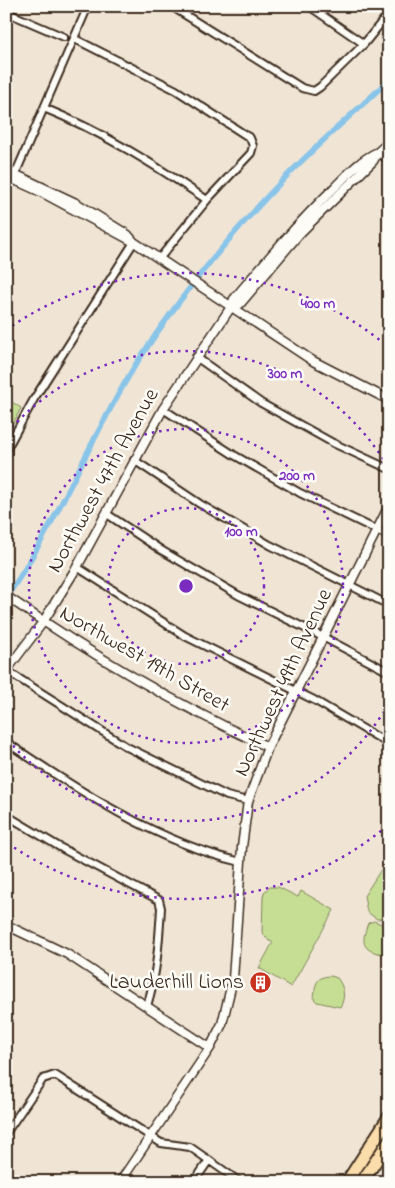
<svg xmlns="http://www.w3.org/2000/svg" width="395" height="1188" font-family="'Indie Flower',sans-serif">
<rect width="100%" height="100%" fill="#f0e5d5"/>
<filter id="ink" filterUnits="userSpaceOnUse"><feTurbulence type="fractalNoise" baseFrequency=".02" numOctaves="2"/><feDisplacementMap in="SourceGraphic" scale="10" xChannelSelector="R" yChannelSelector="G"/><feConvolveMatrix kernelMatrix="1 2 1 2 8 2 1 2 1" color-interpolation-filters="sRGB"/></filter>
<g filter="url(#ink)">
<path fill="#c5de94" stroke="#808459" d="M6 398 21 408 6 437Z
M389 857V918L377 919 367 912 364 896Z
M270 887H278L298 897 301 891 334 910 291 987 259 968 273 942 269 941 262 932 263 897 264 892Z
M374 921 389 927V950L384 954C361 951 361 942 368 923Z
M331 976 337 978C344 986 346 998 340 1007L317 1002 314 999C315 986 315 976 331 976Z"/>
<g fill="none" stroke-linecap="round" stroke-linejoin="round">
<path stroke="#89c4e9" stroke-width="5.5" d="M6 598C57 524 89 440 136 364 178 299 228 237 282 181 315 146 353 114 389 80"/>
<defs>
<path id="minor" d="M171 6 302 88 314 91 320 87 364 44 389 13
M309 6 364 44
M6 12 64 37
M75 39 176 90 250 138 253 146 251 153 207 200 159 259
M44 108C103 132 155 165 207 200
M378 152 389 161
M14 177 88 6
M196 357 261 403 333 443 389 469
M163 409 234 455 300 493 389 536
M6 450 34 399 134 242
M134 460 200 504 270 545 389 605
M107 514 161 550 238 595 323 637 389 672
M77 567 185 636 314 700 389 744
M7 671 127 747 227 796 248 801
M6 742C76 789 158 843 241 862
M6 815 63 849 159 900 161 908C159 941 157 974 147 1006
M6 1133 43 1079 55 1075 161 1143 190 1147 240 1182
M194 1182 209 1160"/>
<path id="tertiary" d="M6 170 76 203 128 235 134 242
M6 176 39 191 134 242 313 361 389 400
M231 307 240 304 300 233 373 161 378 152 389 142
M6 596C90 654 176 705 268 747
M6 671 43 622 77 567 163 409 231 307 234 299C266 261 298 223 334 188 347 175 360 160 378 152
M6 925 67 954 210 1048
M120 1182 210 1048 222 1024 233 979 242 847 248 801 268 747 389 506"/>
<path id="motorway" d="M347 1182 389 1117
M362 1182 389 1141"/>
</defs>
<use href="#minor" stroke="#3b2a1e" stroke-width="10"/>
<use href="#tertiary" stroke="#3b2a1e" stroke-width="11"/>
<use href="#motorway" stroke="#3b2a1e" stroke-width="15"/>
<use href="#minor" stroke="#fdfcf7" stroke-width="6"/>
<use href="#tertiary" stroke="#fdfcf7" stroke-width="8"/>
<use href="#motorway" stroke="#fbddab" stroke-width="11"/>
</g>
</g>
<g fill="none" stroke="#7b2cbf" stroke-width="2.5" stroke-dasharray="2.5 5">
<circle cx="186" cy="586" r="78"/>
<circle cx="186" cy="586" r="157"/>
<path d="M388 705A235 235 0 0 1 7 739M7 433A235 235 0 0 1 388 467"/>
<path d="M387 826A313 313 0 0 1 6 842M6 330A313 313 0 0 1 387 346"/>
</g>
<defs>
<symbol id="building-disc" viewBox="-11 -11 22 22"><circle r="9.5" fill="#c8321e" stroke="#fdfcf7"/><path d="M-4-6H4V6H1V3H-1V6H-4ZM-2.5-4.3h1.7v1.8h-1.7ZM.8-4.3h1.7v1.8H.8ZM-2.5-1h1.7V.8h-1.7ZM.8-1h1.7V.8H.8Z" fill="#fff"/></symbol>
</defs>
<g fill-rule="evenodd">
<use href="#building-disc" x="248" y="970" width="25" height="25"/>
</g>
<g text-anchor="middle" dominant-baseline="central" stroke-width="5" stroke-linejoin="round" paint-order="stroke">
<g font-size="22" fill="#3b2a1e" stroke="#fdfcf7">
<text transform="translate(104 481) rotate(-61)">Northwest 47th Avenue</text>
<text transform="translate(144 660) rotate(30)">Northwest 19th Street</text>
<text transform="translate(284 683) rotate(-65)">Northwest 49th Avenue</text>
</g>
<g font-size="22" fill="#3b2a1e" stroke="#fdfcf7" text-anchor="end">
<text x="244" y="983">Lauderhill Lions</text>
</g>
</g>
<circle cx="186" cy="586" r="8" fill="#7b2cbf" stroke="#fdfcf7" stroke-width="2.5"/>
<g font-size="15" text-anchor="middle" font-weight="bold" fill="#7b2cbf" stroke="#fdfcf7" stroke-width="5" stroke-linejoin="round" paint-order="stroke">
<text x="318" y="308">400 m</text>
<text x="285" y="378">300 m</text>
<text x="297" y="480">200 m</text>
<text x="241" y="536">100 m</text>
</g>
<rect width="395" height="1188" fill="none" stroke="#fdfcf7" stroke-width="25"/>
<rect x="12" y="12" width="370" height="1163" fill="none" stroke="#3b2a1e" stroke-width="2" filter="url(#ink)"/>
</svg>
